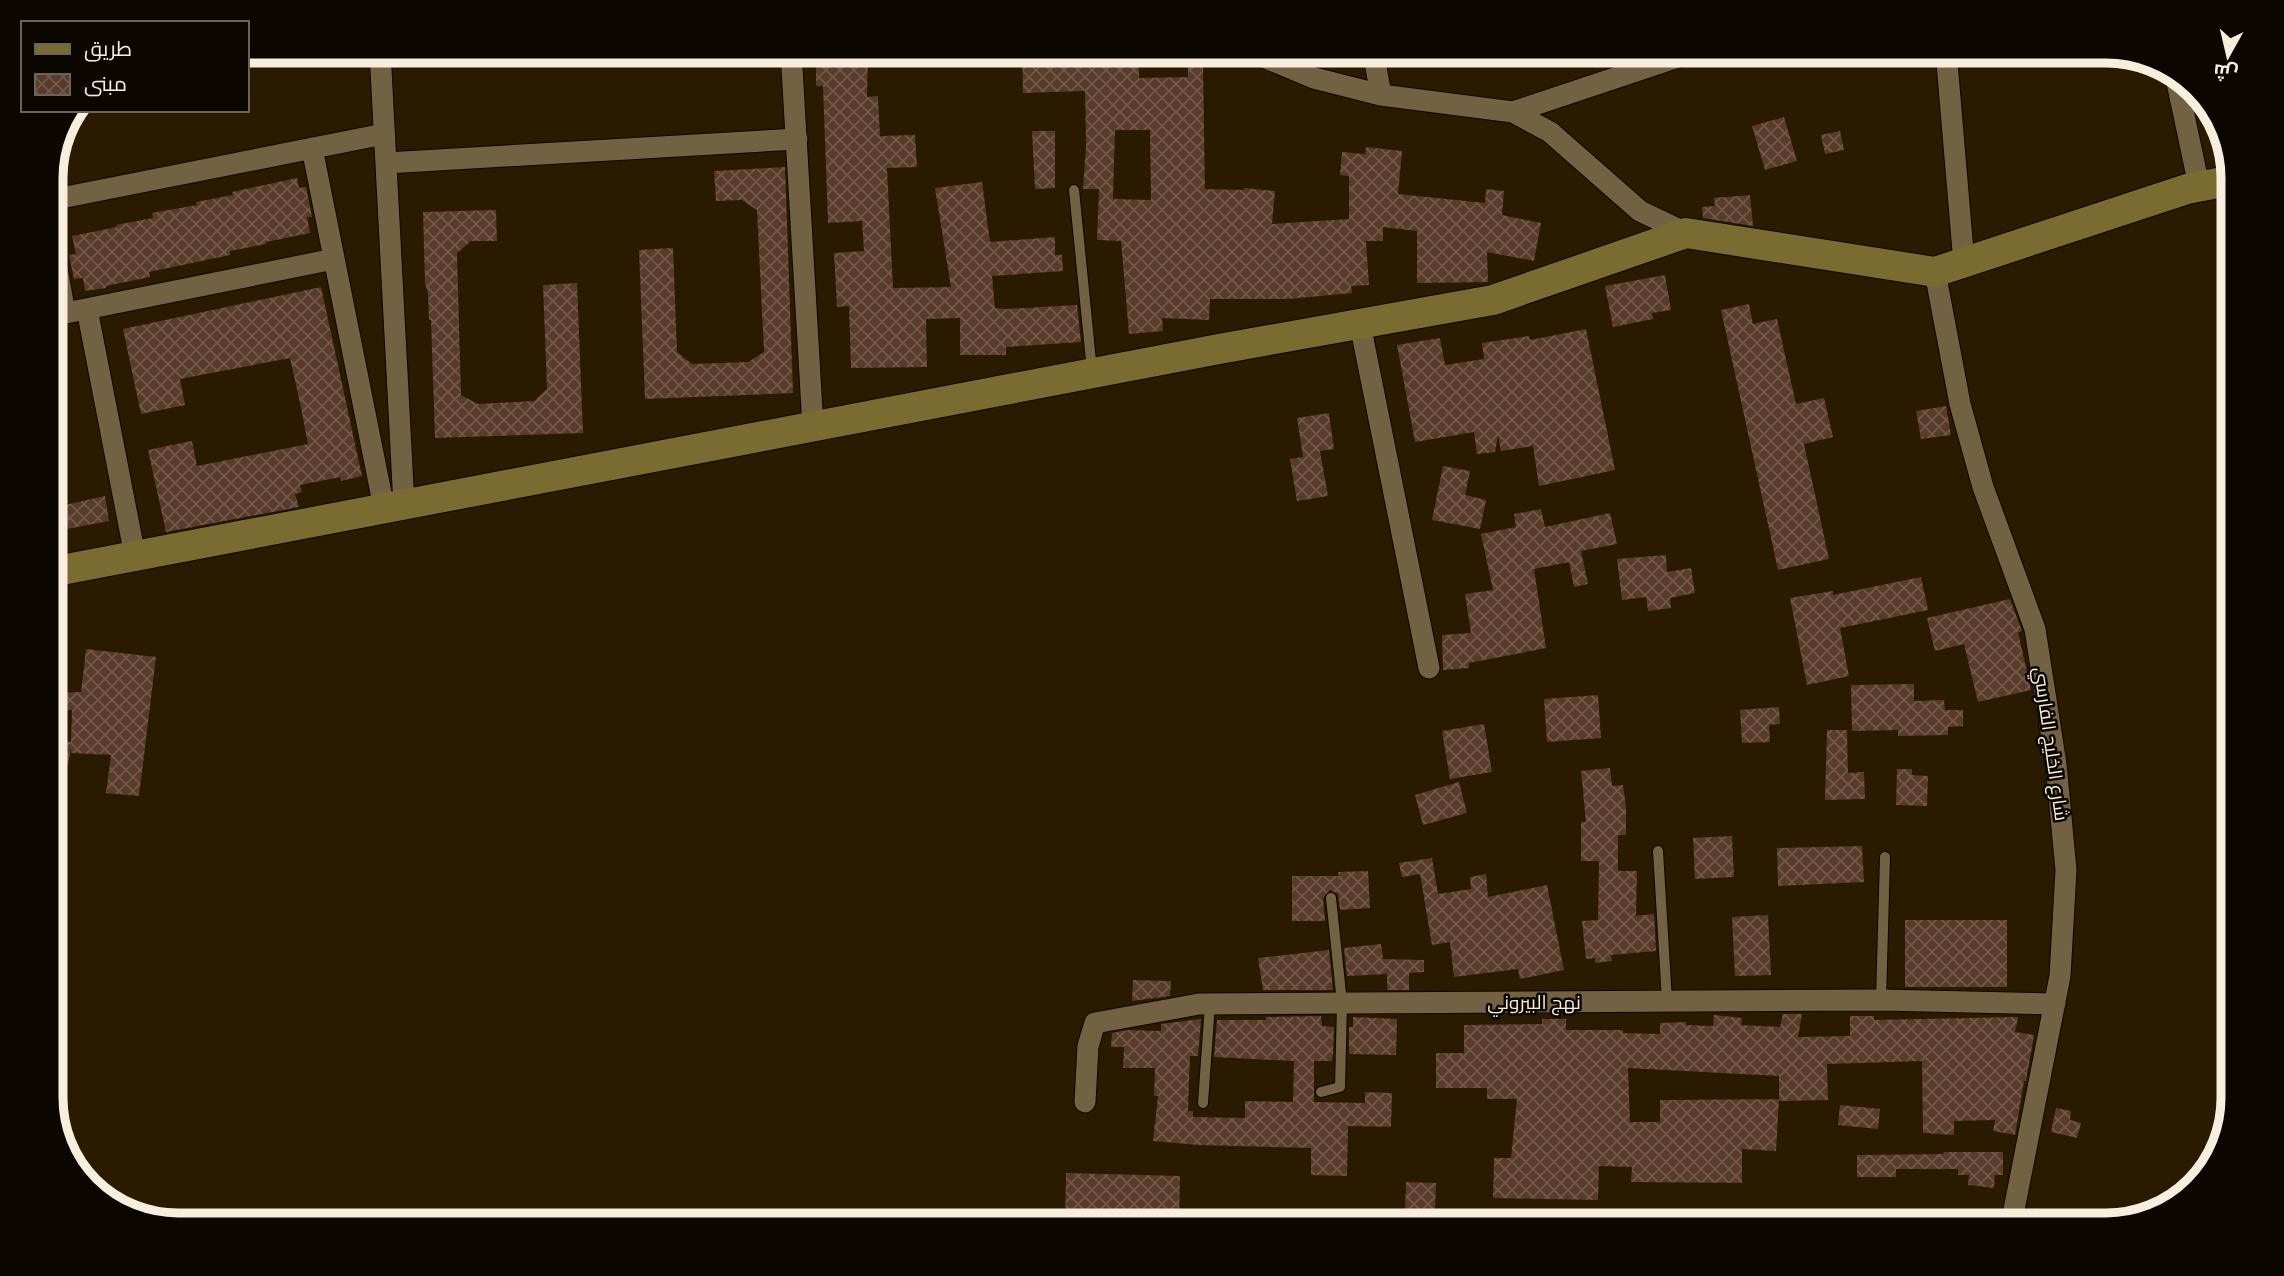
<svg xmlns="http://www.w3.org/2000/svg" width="2284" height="1276" font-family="Figtree,Cairo,sans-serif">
<defs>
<pattern id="building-cross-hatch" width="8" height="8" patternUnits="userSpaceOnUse" patternTransform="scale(1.75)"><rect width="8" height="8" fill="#583b2a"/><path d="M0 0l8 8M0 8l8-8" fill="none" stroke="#715848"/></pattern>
</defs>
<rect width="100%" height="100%" fill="#291a00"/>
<path fill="url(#building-cross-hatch)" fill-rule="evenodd" d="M1022 51H1139V78L1188 77V66H1203L1205 189 1244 190V188L1275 191 1272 224 1349 219V176L1340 175 1342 152 1365 154 1366 147 1402 151 1398 194 1485 203 1486 189 1504 191 1502 215 1541 223 1534 261 1487 252 1488 282 1417 283V231L1383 227V241H1366L1369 285 1351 286 1352 293 1288 299H1210L1209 320 1162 318 1163 331 1129 334 1121 241 1097 240 1099 189H1083L1086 145 1085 91 1023 93ZM1115 130H1150L1151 200 1113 199Z
M816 52H868L867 97 878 96 880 136 915 135 917 167 887 168 893 288 951 287 935 188 982 182 990 242 1055 237V255H1062L1063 271 992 276 995 308 1006 309 1077 305 1081 342 1006 347V355H960V318L926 319 927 367 851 368 849 306 837 307 834 253 864 251 862 221 828 223 823 86H816Z
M1784 117 1797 161 1765 170 1752 126Z
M1032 131H1055V188L1035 189Z
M1840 131 1844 150 1825 154 1821 135Z
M785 167 793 393 645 399 639 250 673 248 677 352 692 364 748 362 764 352 757 210 742 200 716 201 714 171Z
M297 178 299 188 306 187 312 217H307L310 233 266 242V244L230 251V255L149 272 150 277 106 286V288L85 291 83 278 74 279 69 255 76 254 72 236 117 227 116 225 153 218 152 213 197 205 196 202 233 195 232 192Z
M1750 195 1753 226 1703 218 1702 207 1715 206 1714 198Z
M496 210 497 241H471L457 253 461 395 478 404 534 401 547 389 543 285 577 283 583 433 435 438 431 320H429L428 293 425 283 423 212Z
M1665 275 1671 310 1652 313 1653 319 1613 327 1605 286Z
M321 287 362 476 341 481 340 477 300 485 302 492 295 494 299 507 166 532 148 450 192 441 197 466 308 444 300 403 290 358 180 379 185 405 141 414 123 329Z
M1749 304 1753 324 1777 319 1796 404 1824 398 1833 437 1804 444 1829 559 1778 570 1721 310Z
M1586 329 1615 470 1539 486 1533 446 1501 451 1498 435 1495 452 1477 454 1474 432 1415 442 1397 345 1440 338 1445 365 1484 359 1482 343 1529 336 1530 340Z
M1946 406 1951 435 1921 439 1916 411Z
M1329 413 1334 449 1320 451 1328 496 1297 501 1290 459 1303 457 1297 418Z
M1443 466 1470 471 1465 495 1486 500 1480 529 1432 520Z
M105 496 109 521 51 532V508Z
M1541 509 1545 527 1610 513 1617 544 1581 551 1588 584 1574 587 1569 562 1534 569 1546 648 1469 663V668L1443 670 1442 635 1471 633 1465 594 1493 590 1481 534 1516 527 1514 514Z
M1666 555 1667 572 1691 568 1695 593 1670 598 1671 608 1648 611 1646 597 1622 600 1617 559Z
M1921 577 1928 610 1840 628 1849 676 1807 685 1790 598 1833 591V595Z
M2010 599 2022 631 2018 632 2031 690 1978 702 1964 644 1935 651 1927 618Z
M86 649 156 657 139 796 106 793 111 755 71 753V747L68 765 51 762V739L71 742 72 710H51V693L81 692Z
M1914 684V701L1944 700 1945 710H1963V726L1948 727V735L1898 736V730L1852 731 1851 685Z
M1598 695 1601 738 1547 742 1544 699Z
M1779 707 1780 724 1769 725 1770 742 1742 743 1740 710Z
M1484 724 1492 772 1450 779 1442 731Z
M1827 730H1847L1848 773 1864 772 1865 799 1825 800Z
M1610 768 1612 786 1623 785 1626 807V835H1618V871H1637L1636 916 1654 914 1656 951 1611 955 1612 961 1595 963V958L1586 959 1582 921 1598 920 1599 861H1581V822H1586L1581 771Z
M1897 769H1912V775L1928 776 1927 806 1896 805Z
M1459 782 1467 813 1423 825 1415 795Z
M1732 836 1734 877 1695 879 1693 838Z
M1862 846 1864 882 1778 886 1777 848Z
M1432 858 1438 894 1471 889 1470 877 1486 874 1488 897 1547 885 1564 970 1520 979 1518 969 1454 977 1450 942 1432 945 1420 874 1402 877 1399 863Z
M1368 871 1370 908 1340 910 1338 894 1330 890 1323 898 1325 921H1292V876H1339L1338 872Z
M1768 915 1771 975 1735 976 1732 917Z
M1905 920H2007V987H1905Z
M1381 944 1383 959 1424 960V972L1409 973V990H1387V974L1347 976 1344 948Z
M1329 950 1333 990H1263L1258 958Z
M1133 980 1171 981 1170 996 1132 1001Z
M1783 1014H1802L1798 1037 1850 1036V1016H1874V1020L2018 1017 2015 1032 2034 1035 2026 1081H2024L2015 1135 1993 1131 1995 1120 1954 1121V1135L1923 1133 1922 1061 1827 1064 1828 1100 1779 1101V1076L1628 1068 1630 1122H1660V1100L1779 1099 1776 1151 1742 1149V1183L1631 1182 1632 1167 1599 1166 1598 1200 1493 1198 1494 1158H1511L1517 1099H1487V1088H1436V1053H1464V1025L1542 1024V1019H1566V1030H1623V1033L1660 1034V1023L1686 1022V1025L1713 1026 1714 1015 1742 1018 1741 1025 1780 1027Z
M1321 1016 1322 1026 1334 1027 1333 1054 1332 1061H1314V1102L1365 1103V1092L1392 1093 1391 1127 1348 1126 1347 1176 1311 1175V1148L1198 1145 1153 1141 1158 1096H1154L1155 1068H1123L1124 1047H1111L1112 1033 1128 1030 1161 1031V1024L1201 1019 1198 1056H1190L1188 1111H1193V1117L1245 1118V1101L1293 1102 1294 1061 1214 1057 1217 1020H1266V1017Z
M1353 1017 1397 1019 1396 1055 1349 1054V1027H1353Z
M1840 1105 1880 1109 1878 1129 1838 1125Z
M2056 1108 2071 1111 2070 1120 2081 1123 2077 1138 2051 1132Z
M1944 1152H2003V1175H1995L1994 1188 1968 1185 1969 1175H1958V1169H1896V1177H1857V1155L1943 1154Z
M1066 1173 1180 1176 1179 1225H1155V1220L1119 1219V1225H1065Z
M1406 1182 1436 1183 1435 1210H1405Z"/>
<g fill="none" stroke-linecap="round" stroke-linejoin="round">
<defs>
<path id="lane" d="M1074 190 1092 371
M1658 851 1667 1001
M1881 1000 1885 857
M1321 1092 1340 1087 1342 1003 1331 898
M1203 1103 1210 1004"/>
<path id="street" d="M380 51 404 505
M791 51 813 427
M1249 51 1314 78 1381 95 1513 112 1550 132 1640 211 1686 233
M1373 51 1381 95
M1946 51 1964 263
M2175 73 2199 186
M1513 112 1696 51
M312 148 384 508
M386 163 797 139
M51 200 384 134
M51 235 65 313
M1935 272 1960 404 1983 487 2035 629 2056 764 2066 870 2060 976 2011 1225
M87 309 135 556
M51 316 334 259
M1360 324 1429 668
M1085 1102 1088 1046 1095 1023 1199 1004 1881 1000 2055 1004"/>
<path id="secondary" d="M51 572 1219 349 1493 300 1686 233 1935 272 2187 189 2233 180"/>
</defs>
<use href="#lane" stroke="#110400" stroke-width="12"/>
<use href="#street" stroke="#110400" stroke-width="23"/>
<use href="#secondary" stroke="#110400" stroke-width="32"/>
<path stroke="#675a42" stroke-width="3.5" stroke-dasharray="3.5 5" stroke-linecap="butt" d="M2034 1210 2072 1225"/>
<use href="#lane" stroke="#736144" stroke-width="10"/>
<use href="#street" stroke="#736144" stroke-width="21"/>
<use href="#secondary" stroke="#7a6c30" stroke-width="30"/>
</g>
<g text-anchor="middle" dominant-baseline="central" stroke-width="5" stroke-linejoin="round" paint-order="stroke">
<g font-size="19" fill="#f8eedd" stroke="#0c0601">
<text transform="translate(2051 744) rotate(82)">شارع الخليج الفارسي</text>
<text x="1534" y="1002">نهج البيروني</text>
</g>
</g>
<path d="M0 0H2284V1276H0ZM178 63H2106A115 115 0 0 1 2221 178V1098A115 115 0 0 1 2106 1213H178A115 115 0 0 1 63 1098V178A115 115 0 0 1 178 63Z" fill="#0c0601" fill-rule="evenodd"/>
<path fill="none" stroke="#f8eedd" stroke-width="9" d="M178 63H2106A115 115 0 0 1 2221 178V1098A115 115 0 0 1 2106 1213H178A115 115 0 0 1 63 1098V178A115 115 0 0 1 178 63Z"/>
<rect x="21" y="21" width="228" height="91" fill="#0c0601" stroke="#6a6359" stroke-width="2"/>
<rect x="35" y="44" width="35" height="10" fill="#7a6c30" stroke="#6a6359" stroke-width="2"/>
<text x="84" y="56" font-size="21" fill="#f8eedd">طريق</text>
<rect x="35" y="74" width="35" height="21" fill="url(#building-cross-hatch)" stroke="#6a6359" stroke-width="2"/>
<text x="84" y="91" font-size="21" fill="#f8eedd">مبنى</text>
<g transform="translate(2228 56) rotate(188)" stroke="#0c0601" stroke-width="5" paint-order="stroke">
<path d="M0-5L12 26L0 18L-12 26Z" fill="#f8eedd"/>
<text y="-10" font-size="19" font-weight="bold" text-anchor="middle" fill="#f8eedd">ش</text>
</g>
</svg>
